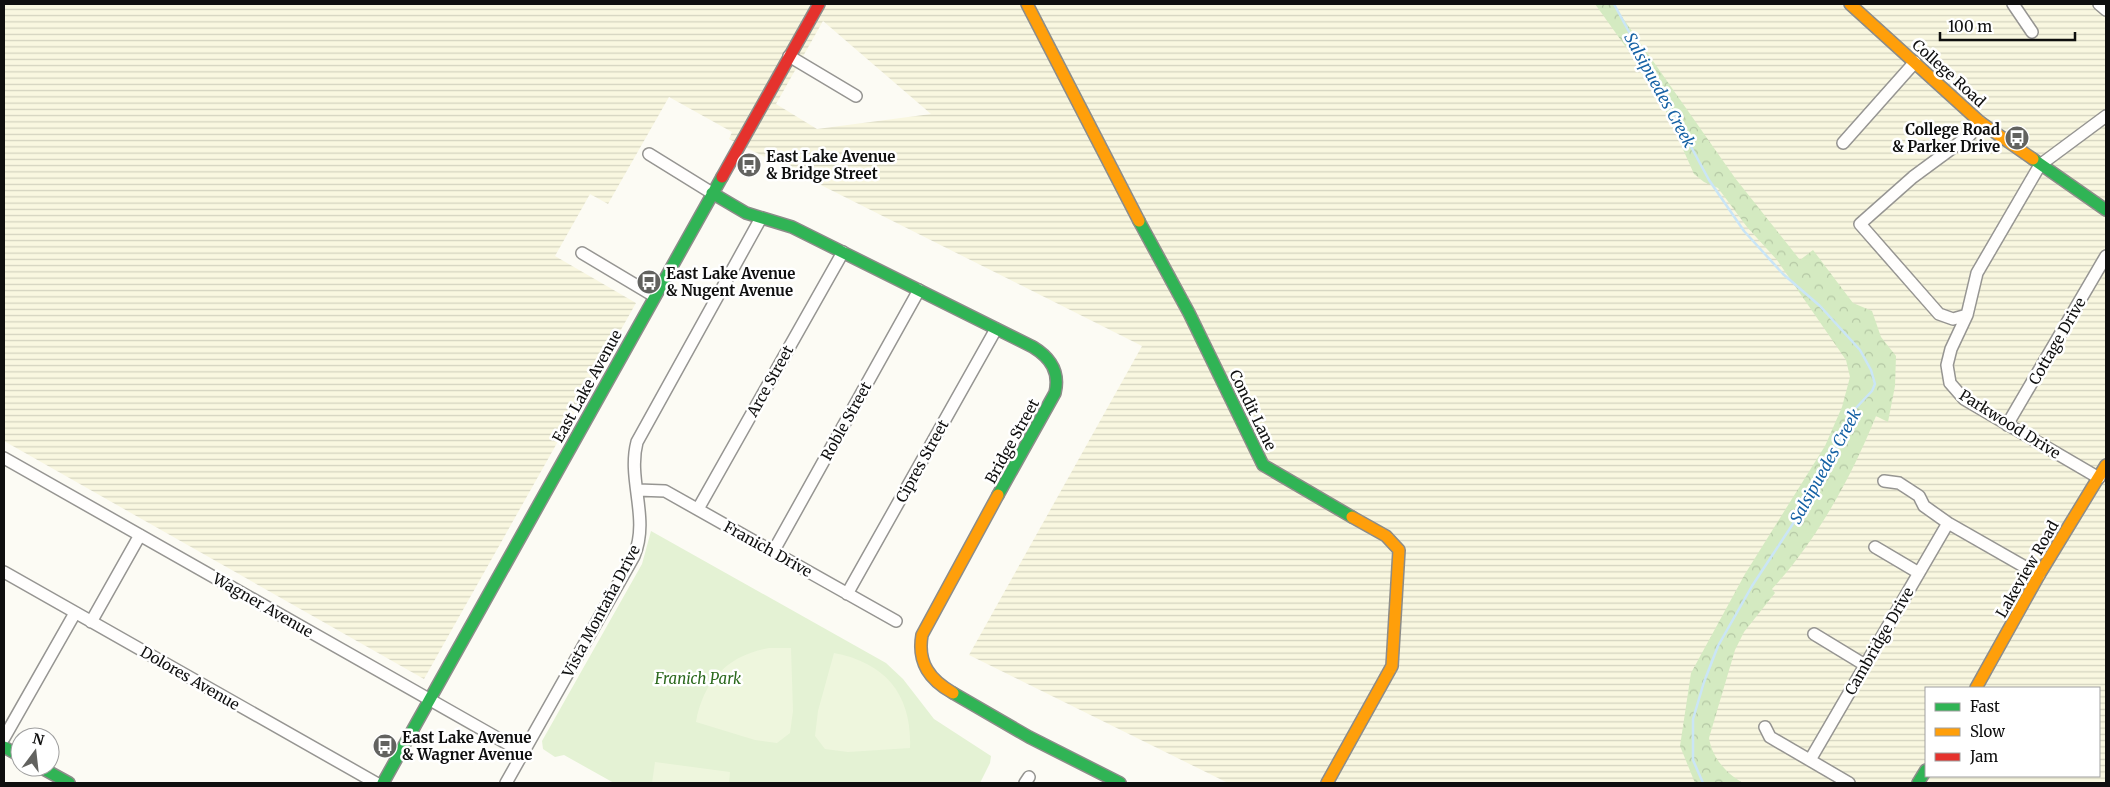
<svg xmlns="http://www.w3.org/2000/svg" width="2110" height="787" font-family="Merriweather,serif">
<defs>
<pattern id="farmland-rules" width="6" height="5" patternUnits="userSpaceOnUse" patternTransform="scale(1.25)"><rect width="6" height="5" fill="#f9f7e0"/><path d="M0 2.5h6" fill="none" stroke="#d4d3bf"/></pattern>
<pattern id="forest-crowns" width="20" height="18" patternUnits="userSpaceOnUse" patternTransform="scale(1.25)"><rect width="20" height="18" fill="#d4eac1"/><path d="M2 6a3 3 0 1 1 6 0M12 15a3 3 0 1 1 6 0" fill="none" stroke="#b5c8a5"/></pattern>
</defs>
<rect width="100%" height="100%" fill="#fcfbf4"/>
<path fill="url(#farmland-rules)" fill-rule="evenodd" d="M4 4H2106V783H1228L969 655 1142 346 729 139 732 132 669 97 608 204 590 194 555 256 636 303 424 679 4 441ZM823 21 931 114 817 129 776 104ZM1926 688H2099V776H1926Z"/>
<path fill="url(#forest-crowns)" d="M1595 4H1613L1735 178 1800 260 1813 250 1853 303 1872 311 1881 337 1896 356 1895 386 1888 422 1876 416C1851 478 1817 540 1772 589L1775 593 1744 632 1735 650 1709 738C1712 758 1727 774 1743 783H1695L1680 746 1691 673 1745 574 1825 446 1842 407 1850 377 1846 360 1777 260 1747 227 1718 188 1704 182 1694 174 1665 109 1643 71Z"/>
<path fill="#e4f2d4" d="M651 531 886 663 903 679 934 719 991 756 990 763 980 783H614L564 755 555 757 543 749 542 741 642 564Z"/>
<path fill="#eef6dd" d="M769 648H791L793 711 790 733 777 743 755 740 696 722C703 681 728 655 769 648Z
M834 653C887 663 912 696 910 748L848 752 825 749 815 736 818 711Z
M655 762 730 772 729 783H652Z"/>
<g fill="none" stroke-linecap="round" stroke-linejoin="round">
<path stroke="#cae5f6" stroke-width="2.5" d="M1614 4 1709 180 1744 231 1783 274 1820 306 1860 350 1871 370 1875 384 1872 391 1854 410 1830 462 1806 504 1752 586 1718 646 1704 682 1693 719V760L1703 783"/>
<defs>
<path id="street" d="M2013 4 2032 32
M2099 4 2106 10
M789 56 856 96
M1843 143 1915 62
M649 154 712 193
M582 253 654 296
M1967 315 1953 319 1939 314 1860 224 1913 177 1970 135 1980 122
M2007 425 2106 256
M4 458 522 752
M2099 478 1964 399 1950 383 1947 365 1951 349 1967 315 1977 273 2040 165 2106 116
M1884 481 1899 483 1919 496 1924 506 1948 523 2039 575
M638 490 665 491 896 621
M698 509 843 252
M1875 547 1919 573
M773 552 919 290
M4 572 376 783
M847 594 996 329
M91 622 140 535
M1814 634 1865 665
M1765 727 1770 737 1849 783
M4 738 75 613
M1810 760 1948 523
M506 783 634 556C650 518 627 480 637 442L761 218
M1025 783 1029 777"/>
<path id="fast" d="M2033 159 2106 210
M712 193 746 213 792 227 1033 347C1051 358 1060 372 1055 393L998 495
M1139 221 1189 313 1263 465 1352 517
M953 693 1029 737 1120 783
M4 747 20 756
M40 767 69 783
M383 783 722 177
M1918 783 1926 770"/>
<path id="slow" d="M1027 4 1139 221
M1850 4 1980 122 2033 159
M1976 688 2039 575 2106 465
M953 693C930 680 917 663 922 635L998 495
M1327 783 1392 666 1399 550 1386 536 1352 517"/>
<path id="jam" d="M722 177 819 4"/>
</defs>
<use href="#street" stroke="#969592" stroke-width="14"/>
<use href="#fast" stroke="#8c8c89" stroke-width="14"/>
<use href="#slow" stroke="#8c8c89" stroke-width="14"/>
<use href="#jam" stroke="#8c8c89" stroke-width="14"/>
<use href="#street" stroke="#fffefd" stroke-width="11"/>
<use href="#fast" stroke="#30b455" stroke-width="11"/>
<use href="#slow" stroke="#ff9f0a" stroke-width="11"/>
<use href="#jam" stroke="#e5322d" stroke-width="11"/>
</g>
<defs>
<symbol id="bus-disc" viewBox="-11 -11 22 22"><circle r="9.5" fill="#62625f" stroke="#fff"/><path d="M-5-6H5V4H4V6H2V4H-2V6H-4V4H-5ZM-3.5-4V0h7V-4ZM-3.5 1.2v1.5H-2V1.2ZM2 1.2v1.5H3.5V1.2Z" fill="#fff"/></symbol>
</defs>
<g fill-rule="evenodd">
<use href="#bus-disc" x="2003" y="124" width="28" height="28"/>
<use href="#bus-disc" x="735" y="151" width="28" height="28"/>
<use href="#bus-disc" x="635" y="268" width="28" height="28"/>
<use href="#bus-disc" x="371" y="732" width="28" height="28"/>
</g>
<g text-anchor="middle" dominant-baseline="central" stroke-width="5" stroke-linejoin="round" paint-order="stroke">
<g font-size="15" fill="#0f0f0f" stroke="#fff">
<text transform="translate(1949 73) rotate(42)">College Road</text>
<text transform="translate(2057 341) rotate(-60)">Cottage Drive</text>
<text transform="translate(770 381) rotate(-61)">Arce Street</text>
<text transform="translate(587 386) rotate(-61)">East Lake Avenue</text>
<text transform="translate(1253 410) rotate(64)">Condit Lane</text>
<text transform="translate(846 421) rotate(-61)">Roble Street</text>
<text transform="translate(2010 424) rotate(32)">Parkwood Drive</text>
<text transform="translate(1012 441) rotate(-61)">Bridge Street</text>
<text transform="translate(922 461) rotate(-61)">Cipres Street</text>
<text transform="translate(768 549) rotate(29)">Franich Drive</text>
<text transform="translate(2027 569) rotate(-60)">Lakeview Road</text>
<text transform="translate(263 605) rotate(30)">Wagner Avenue</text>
<text transform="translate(601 611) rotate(-62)">Vista Montaña Drive</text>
<text transform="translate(1879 641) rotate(-60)">Cambridge Drive</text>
<text transform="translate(190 678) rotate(30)">Dolores Avenue</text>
</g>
<g font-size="15" font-weight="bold" fill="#0f0f0f" stroke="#fff" text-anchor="start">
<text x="2000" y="129" text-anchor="end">College Road<tspan x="2000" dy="17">&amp; Parker Drive</tspan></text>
<text x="766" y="156">East Lake Avenue<tspan x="766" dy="17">&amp; Bridge Street</tspan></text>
<text x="666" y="273">East Lake Avenue<tspan x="666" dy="17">&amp; Nugent Avenue</tspan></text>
<text x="402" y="737">East Lake Avenue<tspan x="402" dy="17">&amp; Wagner Avenue</tspan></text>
</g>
<g font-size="15" font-style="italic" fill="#2b691d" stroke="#fff">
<text x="698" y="678">Franich Park</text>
</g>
<g font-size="16" font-style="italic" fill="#1561a4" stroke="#fff">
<text transform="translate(1660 90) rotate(61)">Salsipuedes Creek</text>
<text transform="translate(1825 466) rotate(-61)">Salsipuedes Creek</text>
</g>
</g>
<rect width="2110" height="787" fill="none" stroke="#0f0f0f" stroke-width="10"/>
<rect x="1925" y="687" width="175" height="90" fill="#ffffff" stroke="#9f9f9f"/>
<rect x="1935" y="703" width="25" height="8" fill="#30b455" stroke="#9f9f9f"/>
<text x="1970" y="712" font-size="15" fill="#0f0f0f">Fast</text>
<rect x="1935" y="728" width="25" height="8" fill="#ff9f0a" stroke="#9f9f9f"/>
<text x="1970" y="737" font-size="15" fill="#0f0f0f">Slow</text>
<rect x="1935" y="753" width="25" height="8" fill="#e5322d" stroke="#9f9f9f"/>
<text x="1970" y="762" font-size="15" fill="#0f0f0f">Jam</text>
<g transform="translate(35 752) rotate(15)"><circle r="24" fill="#ffffff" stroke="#9f9f9f"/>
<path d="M0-4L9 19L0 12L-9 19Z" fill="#62625f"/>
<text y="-8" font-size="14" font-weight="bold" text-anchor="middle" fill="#0f0f0f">N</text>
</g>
<path d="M1940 32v8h135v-8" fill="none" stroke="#0f0f0f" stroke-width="2.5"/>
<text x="1948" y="32" font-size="15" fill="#0f0f0f" stroke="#ffffff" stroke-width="4" paint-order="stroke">100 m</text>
</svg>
